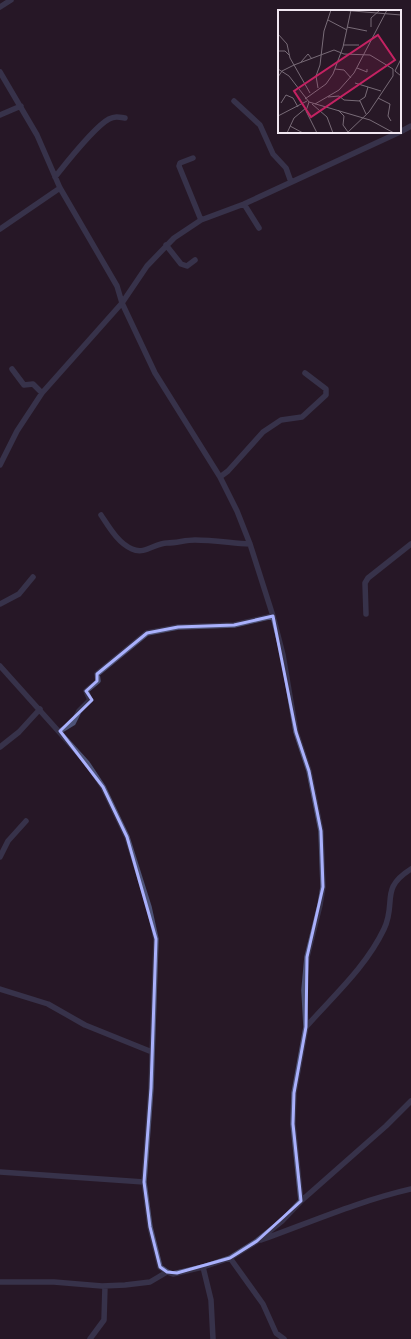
<svg xmlns="http://www.w3.org/2000/svg" width="411" height="1339" font-family="'PT Sans Narrow',sans-serif">
<rect width="100%" height="100%" fill="#271826"/>
<g fill="none" stroke-linecap="round" stroke-linejoin="round">
<path stroke="#4d5275" stroke-width="5.5" d="M0 7 11 0
M0 72 37 135 60 188 117 286 122 303 155 373 220 477 237 511 250 544 273 616 283 655 296 732 309 771 321 831 323 887 320 905 307 957 304 990 306 1027 294 1093 293 1124 301 1201
M234 101 260 125 273 154 286 168 291 182
M0 115 21 106
M400 132 411 126
M193 158 180 163 179 166 201 220
M55 177C67 162 94 127 109 119 115 116 119 117 125 118
M244 204 259 228
M0 229 60 188
M166 245 181 264 187 266 195 260
M12 369 24 385 33 384 42 393
M0 465 17 431 42 393 122 303 147 266 174 238 201 220 244 204 400 132
M220 477 228 471 263 432 281 420 302 417 326 395V389L305 373
M101 515C109 527 118 543 132 549 145 555 155 543 167 543 177 543 185 540 195 540 213 540 232 543 250 544
M0 604 19 594 33 577
M366 614 365 583 368 578 411 544
M0 666 87 763 103 787 127 837 149 907 156 939 151 1088 144 1182 150 1227 160 1267 167 1272 173 1274 203 1267 230 1258 257 1241 282 1221 301 1201 386 1126 411 1101
M60 731 73 723 79 711 90 700 86 691 98 681 97 674 147 633 178 627 234 625 273 616
M0 747 19 732 40 709
M0 857 8 841 26 821
M0 989 48 1004 85 1025 152 1052
M306 1027C333 996 366 967 384 929 397 902 379 889 411 869
M0 1172 144 1182
M261 1240C311 1222 359 1201 411 1189
M230 1258 263 1304 276 1333 284 1339
M203 1267 211 1300 213 1339
M0 1282H54L102 1286 125 1285 150 1282 167 1272
M90 1339 104 1320 105 1286"/>
</g>
<path d="M0 0H411V1339H0ZM273 616 296 732 309 771 321 831 323 887 307 957 306 1027 294 1093 293 1124 301 1201 257 1241 230 1258 177 1273 167 1272 160 1267 150 1227 144 1182 151 1088 156 939 127 837 103 787 60 731 92 700 86 691 97 681V674L147 633 178 627 234 625Z" fill="#271826" fill-opacity=".55" fill-rule="evenodd"/>
<path fill="none" stroke="#a9b0fc" stroke-width="3" stroke-linejoin="round" d="M273 616 296 732 309 771 321 831 323 887 307 957 306 1027 294 1093 293 1124 301 1201 257 1241 230 1258 177 1273 167 1272 160 1267 150 1227 144 1182 151 1088 156 939 127 837 103 787 60 731 92 700 86 691 97 681V674L147 633 178 627 234 625Z"/>
<g transform="translate(278 10)">
<rect width="123" height="123" fill="#271826"/>
<path fill="none" stroke="#786b77" stroke-width="1" d="M63 0 123 5M50 10 69 20M69 17 89 21M93 17V8L102 0M0 24 9 34 12 48 32 83M65 35H81M0 41H7L11 45M123 49 117 61 123 66M23 52 30 44 34 49M79 58 89 62V59M0 59 11 66 31 92 92 110 116 123M57 59 66 60 73 68M0 67 4 61 16 55 56 40 66 44 92 45 115 59V66L91 102 69 123M77 73 103 81M40 78 38 66 42 55 46 21 53 0M50 87 61 86 66 90 82 91 88 104M100 88 112 94 110 106 113 111M27 89 48 74 55 64 65 37 73 0M81 91 87 87 90 77M31 92 28 101 39 123M3 93 8 85 15 88 20 97M34 94 49 107 55 123M37 94 61 80 76 63 109 0M60 100 66 106 65 115 70 122M0 106 29 91M12 116 25 123M9 123 16 108 28 98"/>
<path fill="#c42262" fill-opacity="0.15" stroke="#c42262" stroke-width="2" d="M100 25 117 50 33 107 16 81Z"/>
<rect width="123" height="123" fill="none" stroke="#f1e7f1" stroke-width="2"/>
</g>
</svg>
